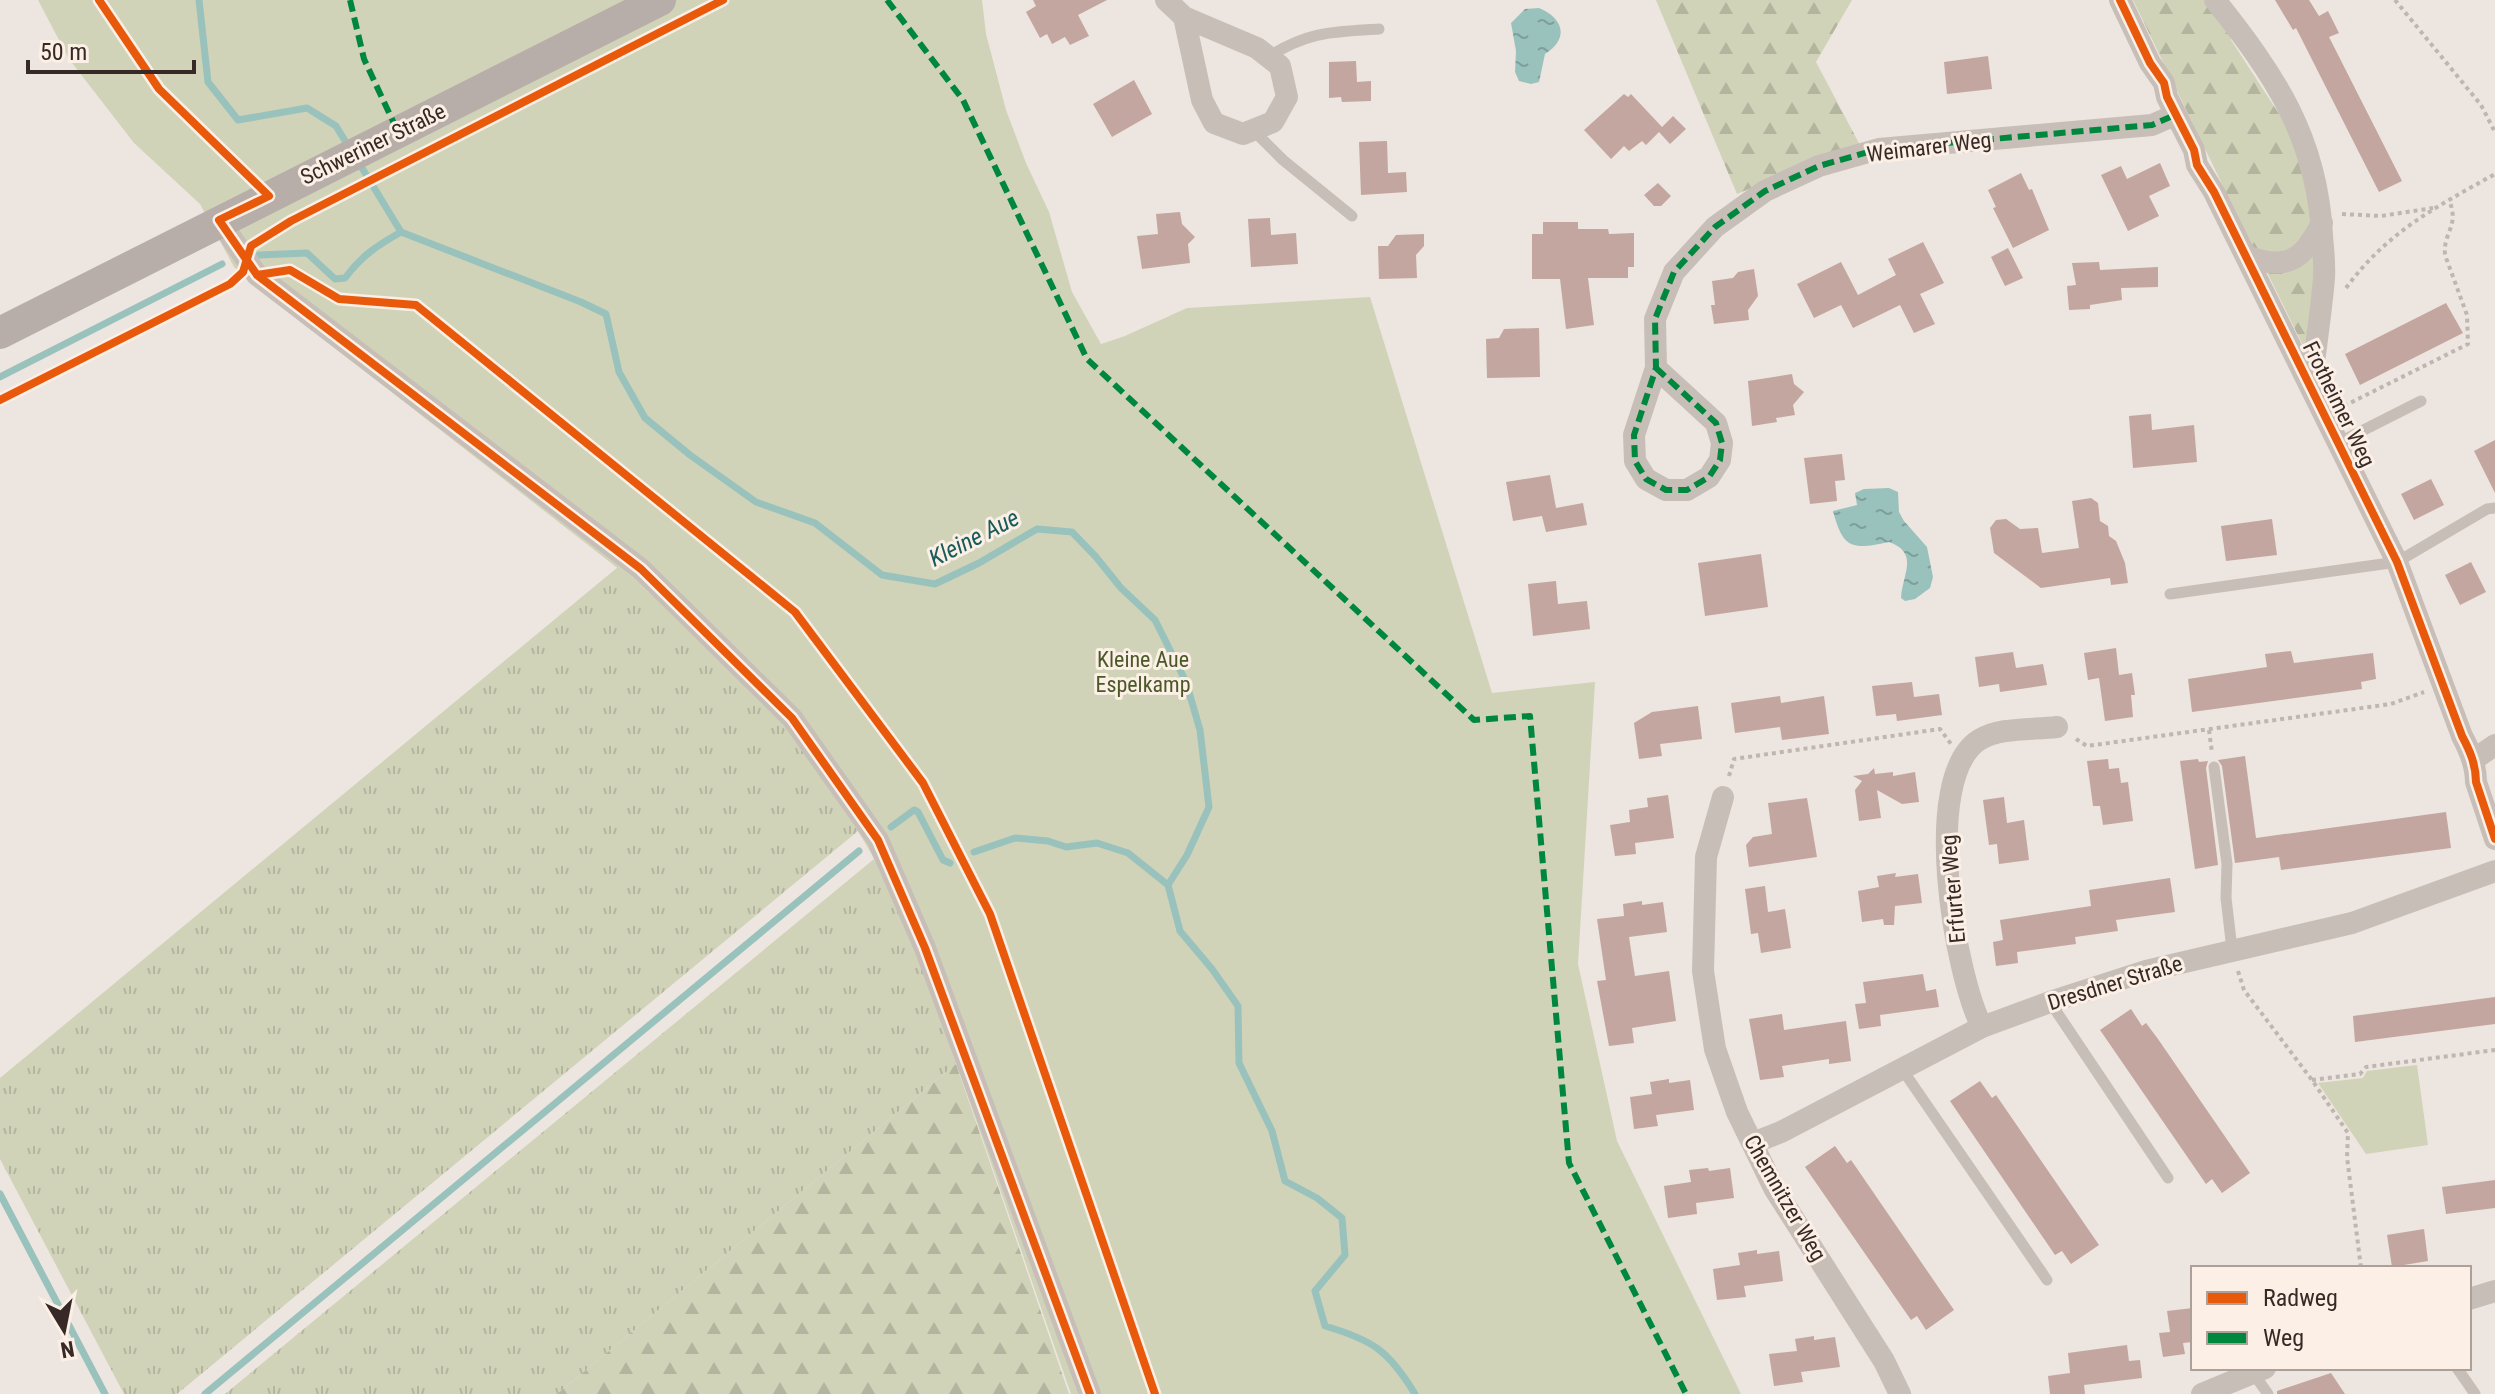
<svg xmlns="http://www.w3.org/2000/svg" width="2495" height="1394" font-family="'Roboto Condensed',sans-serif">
<defs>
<pattern id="grass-tufts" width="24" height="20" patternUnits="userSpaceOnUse" patternTransform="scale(2)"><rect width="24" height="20" fill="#d0d3b8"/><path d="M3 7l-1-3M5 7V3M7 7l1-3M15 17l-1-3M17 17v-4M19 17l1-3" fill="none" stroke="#b3b59e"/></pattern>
<pattern id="forest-firs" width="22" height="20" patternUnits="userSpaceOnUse" patternTransform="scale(2)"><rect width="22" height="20" fill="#d0d3b8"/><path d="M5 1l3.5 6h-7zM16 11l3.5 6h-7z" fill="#b3b59e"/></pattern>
<pattern id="water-ripples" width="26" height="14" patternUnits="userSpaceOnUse" patternTransform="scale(2)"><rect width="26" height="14" fill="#9ac2bd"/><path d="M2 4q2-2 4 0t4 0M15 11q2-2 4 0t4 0" fill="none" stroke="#7e9e99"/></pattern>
</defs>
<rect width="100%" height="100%" fill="#ede5df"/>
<path fill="url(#grass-tufts)" d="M618 567 699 634 784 723 858 831 177 1394H124L0 1159V1078Z
M874 859 915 945 956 1064 557 1394H225Z"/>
<path fill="url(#forest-firs)" d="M1656 0H1852L1816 62 1861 147 1817 161 1737 194Z
M2133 0H2207L2232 31 2231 40 2285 123 2295 148 2315 222 2281 258 2254 250Z
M2317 246 2308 356 2265 268Z
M956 1064 1069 1394H557Z"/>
<path fill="#d0d3b8" d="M38 0H982L986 34 1006 110 1026 163 1049 212 1072 292 1101 344 1125 336 1187 308 1370 297 1492 693 1595 682 1578 964 1617 1141 1741 1394H1071C1035 1291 1000 1188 964 1086 934 998 905 904 854 825 796 734 730 660 647 591L249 281 234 267 200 204 134 143 69 59Z
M2417 1065 2428 1145 2366 1154 2318 1083 2363 1078 2367 1071Z"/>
<path fill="url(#water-ripples)" d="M1539 8C1563 18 1570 38 1545 54L1539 82 1531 84 1519 81 1515 72 1516 51 1511 23 1525 9Z
M1889 488 1898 492 1899 512 1904 521 1927 547 1933 577 1930 588 1915 599 1905 601 1901 598C1902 575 1920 553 1889 542 1852 550 1843 549 1833 511L1857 505 1855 493 1864 489Z"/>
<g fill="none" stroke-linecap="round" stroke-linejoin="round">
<path stroke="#9ac2bd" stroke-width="7" d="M199 0 208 82 238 120 307 108 336 126 350 149
M359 163 401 232 581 302 606 314 619 372 645 418 690 455 756 502 815 523 882 575 935 584 979 563 1037 529 1072 532 1096 557 1121 588 1155 620 1186 682 1200 730 1209 807 1187 855 1168 885 1180 931 1212 969 1238 1006 1239 1063 1272 1131 1285 1181 1317 1198 1342 1218 1345 1255 1315 1291 1325 1326C1373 1340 1389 1351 1415 1394
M259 255 307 253 335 279 345 278C361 256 378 245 401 232
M0 377 222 264
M891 827 914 810 918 812 943 860 950 863
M974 852 1015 838 1048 841 1066 847 1097 843 1128 853 1168 885
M0 1194 105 1394
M205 1394 859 851"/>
</g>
<path fill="#c3a69f" d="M1033 0H1107L1078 15 1089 36 1070 45 1065 37 1052 44 1047 34 1040 38 1026 12 1036 6Z
M2275 0H2309L2319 16 2328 11 2339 33 2329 37 2402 181 2379 192 2296 28 2293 30Z
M1988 56 1992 89 1947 94 1944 62Z
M1356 61 1357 82 1371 81V101L1342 102 1341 97 1329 98V62Z
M1134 80 1152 114 1112 137 1093 104Z
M1624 94 1628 97 1631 94 1662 127 1673 116 1686 129 1670 144 1659 132 1646 145 1642 141 1629 151 1624 146 1611 159 1584 130Z
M1387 141 1388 173 1406 172 1407 192 1361 195 1359 142Z
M2160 163 2170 186 2149 196 2159 216 2128 231 2101 175 2121 166 2127 179Z
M2021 173 2029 190 2032 189 2049 230 2013 248 1993 208 1996 207 1988 190Z
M1658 183 1671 196 1661 206H1654L1644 195Z
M1180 212 1182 224 1195 237 1188 244 1190 263 1142 269 1137 236 1158 234 1156 214Z
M1270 218 1271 235 1296 233 1298 264 1251 267 1248 219Z
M1543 222H1578V229H1608L1609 234 1634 233V267H1628V278H1588L1594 325 1566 329 1560 279H1532V234H1543Z
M1424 234V246L1416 255 1417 278 1379 279 1378 246H1388L1396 235Z
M1923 242 1944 283 1920 294 1935 324 1914 333 1900 305 1853 328 1841 305 1814 318 1797 284 1841 262 1858 295 1896 275 1888 259Z
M2008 248 2023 278 2005 286 1991 257Z
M2099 262 2100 270 2158 267V287L2121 288 2122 300 2090 305V309L2069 310 2067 286 2076 285 2072 263Z
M1754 269 1758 296 1748 310 1749 320 1714 324 1711 305H1715L1712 281 1733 278 1738 272Z
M2446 303 2463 333 2360 385 2345 354Z
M1539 328 1540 377 1487 378 1486 339 1499 338 1504 329Z
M1792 374 1794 384 1804 392 1793 405 1795 415 1776 418 1777 422 1752 426 1748 381Z
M2151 414 2152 430 2194 425 2197 462 2133 468 2129 416Z
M2495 440V493L2474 451Z
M1842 454 1845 480 1835 481 1837 501 1810 504 1804 458Z
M1550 475 1556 508 1583 503 1587 525 1546 532 1542 516 1513 521 1506 482Z
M2431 479 2444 505 2414 520 2401 494Z
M2091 498 2098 503 2100 521 2108 526 2109 536 2116 541 2125 563 2128 583 2111 585 2110 578 2041 588 1994 553 1990 528 1996 520 2006 519 2020 529 2038 528 2042 553 2079 548 2072 501Z
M2272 519 2277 555 2226 561 2221 526Z
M1761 554 1768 607 1705 616 1698 563Z
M2471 562 2486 592 2460 605 2445 575Z
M1556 581 1558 604 1587 601 1590 629 1533 636 1528 584Z
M2116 648 2119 675 2132 673 2135 695H2131L2133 717 2105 721 2099 678 2088 680 2084 653Z
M2291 651 2294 663 2373 653 2376 679 2361 682 2362 689 2192 712 2188 679 2267 667 2265 654Z
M2013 652 2016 668 2043 664 2047 685 2000 692 1999 684 1979 687 1975 657Z
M1912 682 1914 697 1939 694 1942 715 1897 721 1896 714 1876 716 1872 686Z
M1780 696 1781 703 1824 696 1829 734 1782 740 1780 727 1735 733 1731 703Z
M1698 706 1702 739 1660 744 1662 756 1639 759 1634 723 1652 712Z
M2245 756 2256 838 2446 812 2451 848 2281 870 2279 857 2235 863 2222 766 2218 760Z
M2108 759 2109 769 2119 768 2121 783 2128 782 2133 821 2103 825 2100 806H2093L2087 761Z
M2198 759 2199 762 2208 761 2206 768 2218 865 2195 869 2180 761Z
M1874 768 1875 774 1893 772V776L1915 772 1919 802 1902 804 1877 790 1881 818 1859 821 1855 790 1862 781 1853 776 1868 774Z
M1668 795 1674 838 1635 843 1636 854 1615 856 1610 825 1630 822 1629 810 1648 807 1647 798Z
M2004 797 2007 823 2024 820 2029 860 1999 864 1997 844 1989 845 1983 800Z
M1807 798 1817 857 1749 867 1746 845 1753 837 1772 834 1768 803Z
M1896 873 1895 877 1918 874 1922 903 1895 906 1894 925H1884L1883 919 1862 922 1858 891 1879 887 1877 876Z
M2170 878 2175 912 2116 920 2118 931 2075 937 2076 944 2017 952 2018 963 1996 966 1993 942 2003 940 2000 920 2091 906 2089 890Z
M1765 886 1768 912 1785 909 1791 948 1761 953 1758 933 1751 934 1745 889Z
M1642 901V905L1663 902 1667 932 1629 937 1635 976 1669 971 1676 1021 1632 1028 1634 1043 1609 1046 1597 981 1606 980 1597 919 1624 916 1623 904Z
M1923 974 1926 991 1936 989 1939 1007 1880 1015 1881 1026 1859 1029 1855 1004 1866 1003 1863 982Z
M2495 997V1024L2355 1042 2353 1016Z
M2131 1009 2142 1026 2146 1023 2158 1039 2250 1173 2222 1193 2212 1179 2206 1184 2100 1030Z
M1782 1014 1784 1030 1846 1021 1851 1061 1829 1064V1059L1782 1066 1784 1077 1760 1080 1749 1019Z
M1669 1079V1083L1690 1080 1694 1110 1656 1115 1658 1126 1634 1129 1630 1097 1652 1094 1650 1082Z
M1980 1081 1992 1098 1996 1095 2099 1245 2071 1264 2062 1251 2055 1255 1950 1101Z
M1835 1146 1847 1163 1851 1160 1860 1173 1954 1310 1926 1330 1917 1316 1911 1320 1805 1167Z
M1708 1168 1709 1171 1730 1168 1734 1198 1696 1203 1697 1214 1668 1218 1664 1186 1691 1182 1689 1170Z
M2495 1180V1208L2446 1214 2442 1187Z
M2424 1229 2428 1261 2392 1267 2387 1235Z
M1757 1250V1254L1779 1251 1783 1281 1744 1286 1746 1297 1717 1300 1713 1269 1740 1265 1738 1253Z
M2193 1308V1342L2183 1343 2185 1354 2163 1357 2159 1333 2170 1332 2167 1311Z
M1814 1336V1340L1835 1337 1840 1367 1801 1372 1803 1382 1774 1386 1769 1354 1797 1351 1795 1339Z
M2127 1345 2129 1361 2140 1360 2142 1378 2084 1385 2085 1394H2050L2048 1376 2070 1373 2068 1353Z
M2331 1373 2345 1394H2277V1391Z"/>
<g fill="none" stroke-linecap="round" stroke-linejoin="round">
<path stroke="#bfb6b1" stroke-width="4" stroke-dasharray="4 4" stroke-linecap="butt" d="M2395 0 2481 105 2495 132
M2342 214 2381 216 2433 208
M2346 288C2387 232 2436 207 2495 174
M2344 406 2468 344 2467 315 2445 255C2443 231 2460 227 2449 200
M2209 730 2212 753
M2076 739 2087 746 2391 704 2424 692
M1729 776 1734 759 1940 729 1951 744
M2238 971 2244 990 2312 1080 2348 1133 2347 1157 2361 1268
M2312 1080 2360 1074 2366 1067 2495 1050"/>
<path stroke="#c7beb8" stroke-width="11" d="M1268 57C1309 31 1333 32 1379 29
M1253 130 1283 160 1352 216
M2338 443 2421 401
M2170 594 2397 562 2487 509 2495 508
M2214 767 2227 864 2226 898 2232 949
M2050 1002 2168 1178
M1902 1069 2047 1280
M2457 1368 2475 1394
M2253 1373 2268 1394"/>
<path stroke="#c7beb8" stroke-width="22" d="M1166 0 1184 17 1257 48 1280 66 1287 97 1273 122 1243 134 1214 123 1202 100 1184 17
M2120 0 2150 63 2164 83 2167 97 2194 150 2197 165 2214 192 2397 562 2462 736C2470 751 2476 765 2476 782L2495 839
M2215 0C2274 74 2317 137 2322 235 2323 249 2325 264 2324 278 2321 314 2315 351 2311 387
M219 220 257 275 641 569 792 718 878 840 925 948 1090 1394
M2246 256C2286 271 2302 261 2322 223
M1656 368 1716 423 1722 443 1720 460 1709 477 1687 490H1666L1646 479 1635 461 1634 435 1656 368 1655 319 1674 272 1715 227 1765 191 1819 166 1879 149 2152 125 2175 115
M2473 760 2495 745
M1723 797 1706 857 1703 971 1715 1049 1737 1112 1774 1188 1884 1361 1900 1394
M1982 1027C1955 975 1920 778 1979 740 1999 727 2033 730 2057 727
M1753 1143 1781 1132 1982 1027 2050 1002 2146 971 2352 923 2495 871
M2469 1299 2495 1291
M2202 1394 2265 1368"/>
<path stroke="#b7aea9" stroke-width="32" d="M0 333 660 0"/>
<path stroke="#00873e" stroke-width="6" stroke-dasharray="12 6" stroke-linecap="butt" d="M350 0 364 59 398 132
M887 0 963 100 1087 359 1474 720 1530 716 1569 1163 1686 1394
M1656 368 1716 423 1722 443 1720 460 1709 477 1687 490H1666L1646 479 1635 461 1634 435 1656 368 1655 319 1674 272 1715 227 1765 191 1819 166 1879 149 2152 125 2175 115"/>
<defs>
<path id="cycleway" d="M99 0 159 89 269 196 219 220 257 275 641 569 792 718 878 840 925 948 1090 1394
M2120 0 2150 63 2164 83 2167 97 2194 150 2197 165 2214 192 2397 562 2462 736C2470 751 2476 765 2476 782L2495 839
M257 275 290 270 339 299 416 305 795 612 923 783 990 914 1155 1394
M0 400 230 284 243 272 251 246 291 221 723 0"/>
</defs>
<use href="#cycleway" stroke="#fbefe6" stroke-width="13"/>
<use href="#cycleway" stroke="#e8590c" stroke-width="8"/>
</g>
<g text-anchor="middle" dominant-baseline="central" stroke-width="6" stroke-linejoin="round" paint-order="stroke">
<g font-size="22" fill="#372a26" stroke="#fbefe6">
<text transform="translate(373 144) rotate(-26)">Schweriner Straße</text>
<text transform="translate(1929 147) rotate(-7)">Weimarer Weg</text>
<text transform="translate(2339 404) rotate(64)">Frotheimer Weg</text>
<text transform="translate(1953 889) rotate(-95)">Erfurter Weg</text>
<text transform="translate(2115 983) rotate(-17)">Dresdner Straße</text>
<text transform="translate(1785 1198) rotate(60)">Chemnitzer Weg</text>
</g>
<g font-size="22" fill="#4b5828" stroke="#fbefe6">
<text x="1143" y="659">Kleine Aue<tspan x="1143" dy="25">Espelkamp</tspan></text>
</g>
<g font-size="24" font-style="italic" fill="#195c5a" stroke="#fbefe6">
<text transform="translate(974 538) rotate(-27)">Kleine Aue</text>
</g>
</g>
<rect x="2191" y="1266" width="280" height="104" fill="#fbefe6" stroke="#ada099" stroke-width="2"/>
<rect x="2207" y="1292" width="40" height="12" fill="#e8590c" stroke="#ada099" stroke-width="2"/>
<text x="2263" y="1306" font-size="24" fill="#372a26">Radweg</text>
<rect x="2207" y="1332" width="40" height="12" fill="#00873e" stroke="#ada099" stroke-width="2"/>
<text x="2263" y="1346" font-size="24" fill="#372a26">Weg</text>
<g transform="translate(64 1330) rotate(170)" stroke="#fbefe6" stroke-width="6" paint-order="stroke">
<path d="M0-6L14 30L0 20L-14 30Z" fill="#372a26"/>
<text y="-12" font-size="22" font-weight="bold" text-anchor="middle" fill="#372a26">N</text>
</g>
<path d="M28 60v12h166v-12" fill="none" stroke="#372a26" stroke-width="4"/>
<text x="40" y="60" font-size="24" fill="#372a26" stroke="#fbefe6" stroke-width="6" paint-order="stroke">50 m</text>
</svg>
